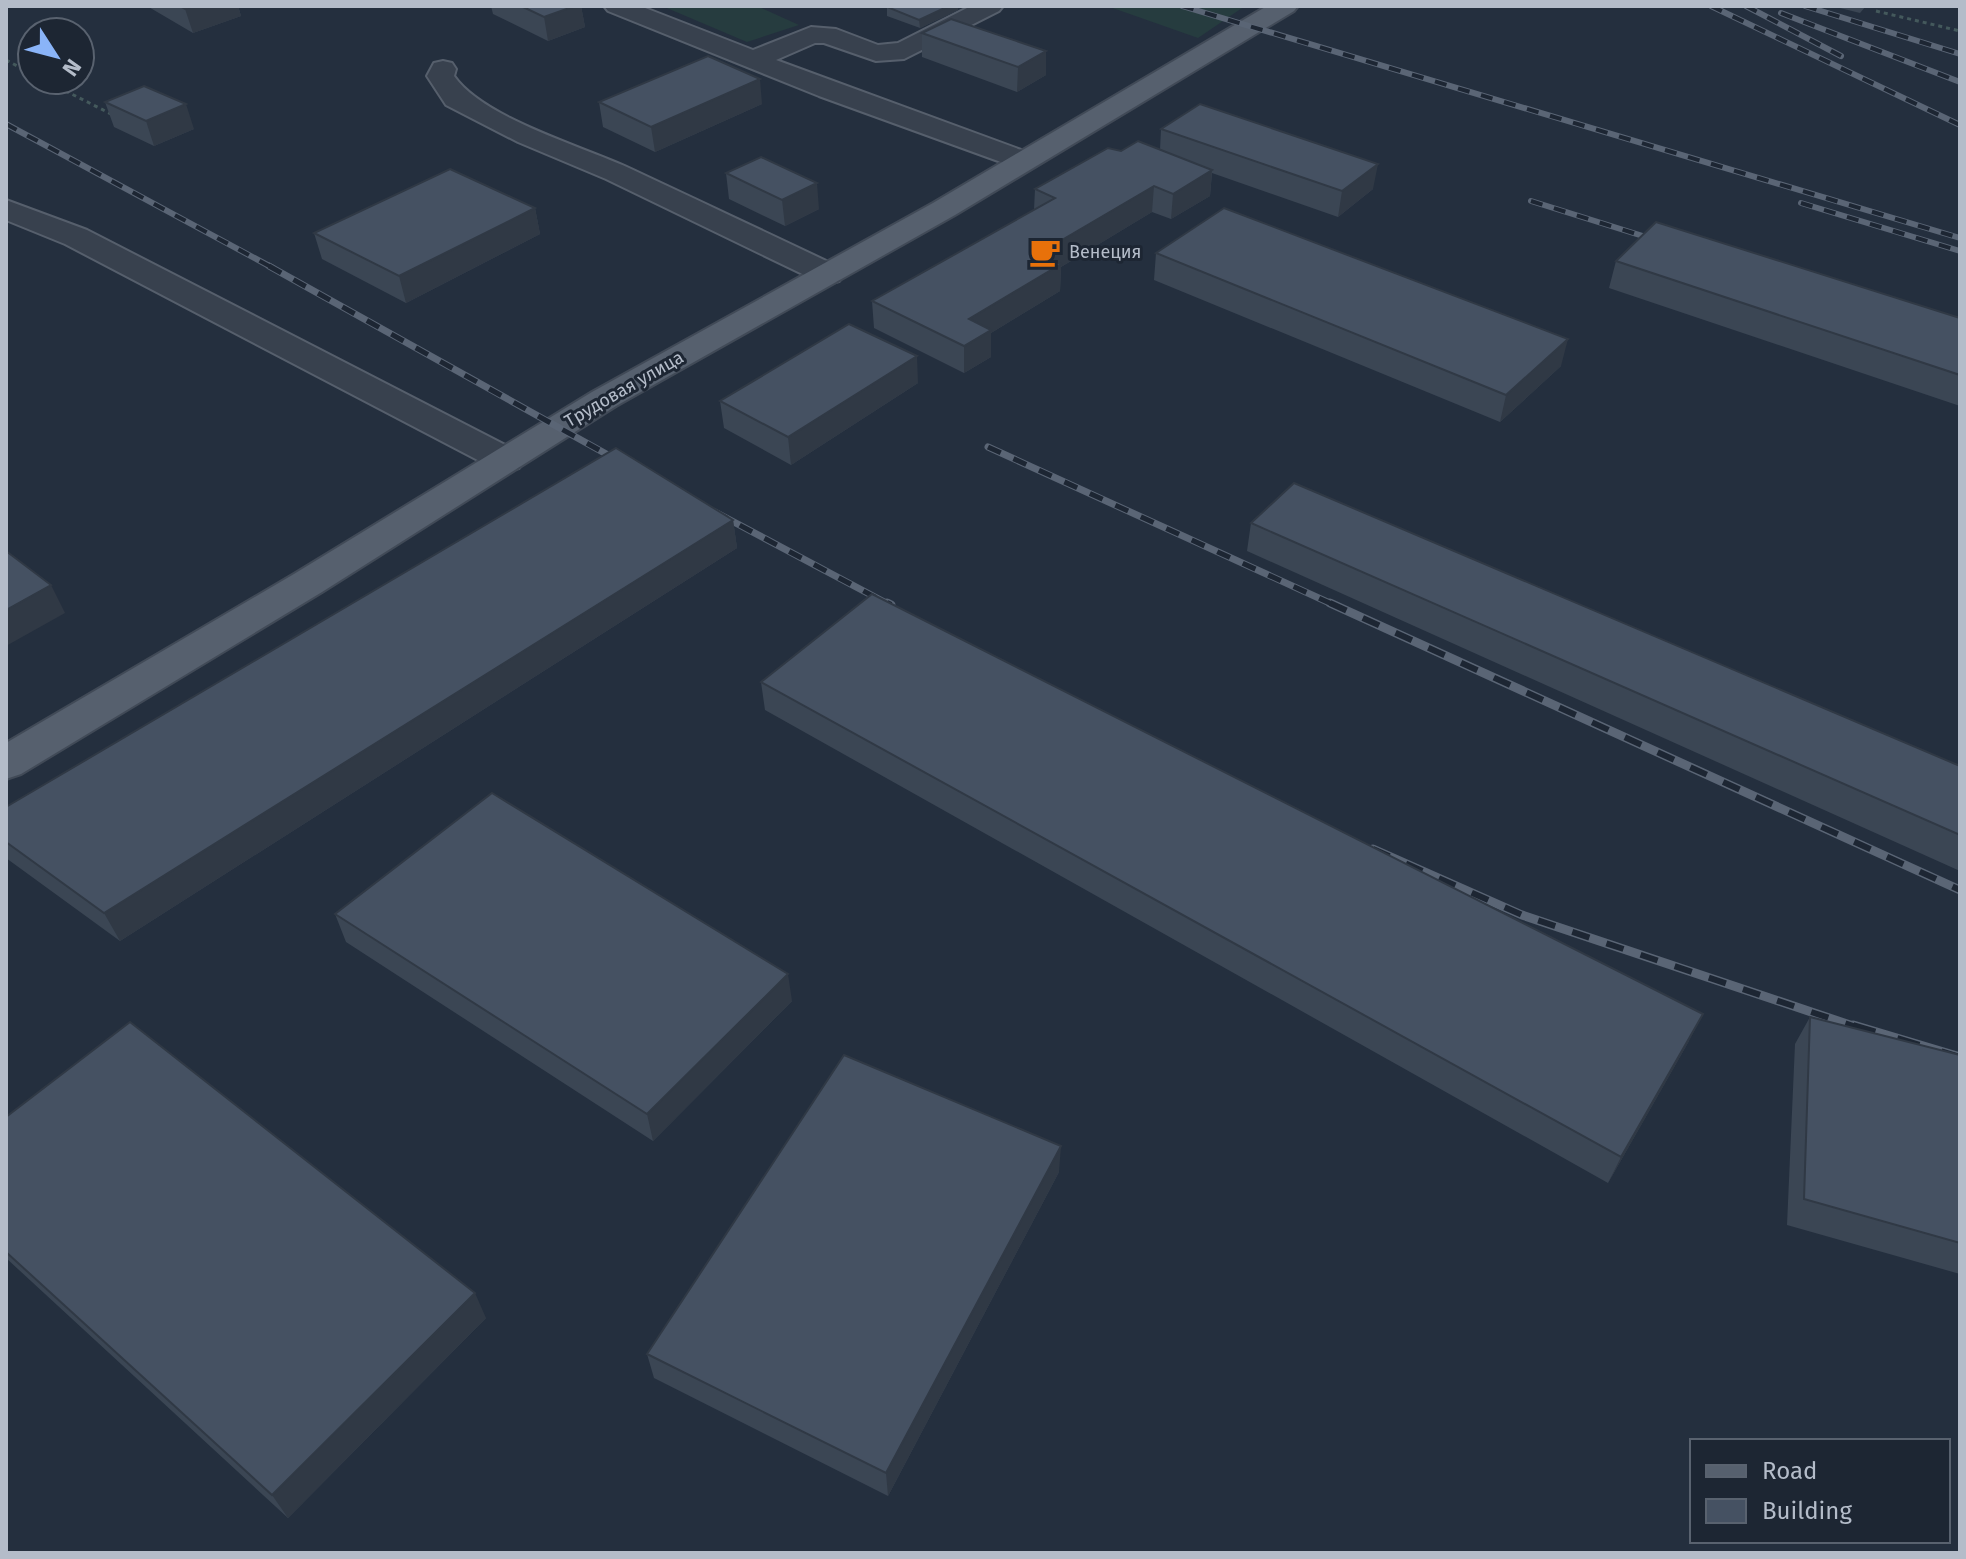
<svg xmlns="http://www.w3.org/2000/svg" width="1966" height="1559" font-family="'Fira Sans',sans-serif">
<rect width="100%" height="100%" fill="#242f3e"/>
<path fill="#263c3f" d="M662 6H757L799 25 747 42Z
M1107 6H1245L1198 38Z"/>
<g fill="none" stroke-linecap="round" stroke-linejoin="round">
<defs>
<path id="minor" d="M604 6H640L753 50 811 27 836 29 878 45 898 43 971 6H1003L999 11 904 59 876 61 824 43H815L776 60 1032 154 1036 160 1032 166 1022 169 1012 166 819 96 608 11Z
M443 61 452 63 456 69 454 76C483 118 581 146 629 168 700 201 769 234 839 267L844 274 839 281 828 284 817 281 606 179 518 142 446 105 427 76 434 63Z
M6 200 87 230 519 452 524 460 519 468 506 471 493 468 65 244 6 220Z"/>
<path id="major" d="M1267 6H1298L1294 11 955 215 616 406 322 592 21 774 6 779V743L294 574 592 392 933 203Z"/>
</defs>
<use href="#minor" stroke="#565f6c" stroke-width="4"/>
<use href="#major" stroke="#414a57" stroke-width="4"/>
<path stroke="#44595c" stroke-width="3" stroke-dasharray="4 4" stroke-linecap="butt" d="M1876 11 1960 31
M6 60 32 74
M44 80 115 116"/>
<use href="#minor" fill="#38414e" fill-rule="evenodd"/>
<use href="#major" fill="#56606e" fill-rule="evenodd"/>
<defs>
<path id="rail-far3" d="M1182 6 1960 238
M1711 6 1960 125
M1746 6 1841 56
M1805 6 1960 54
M1781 13 1960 82
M6 124 273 268
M1531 201 1662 242
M1801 203 1960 251"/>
<path id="rail-far2" d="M269 266 626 465
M988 447 1334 605
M715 512 890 605"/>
<path id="rail-far1" d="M887 603 891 605
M1330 603 1960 890
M1373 849 1522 915 1859 1028"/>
<path id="rail" d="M1853 1026 1960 1058"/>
</defs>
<use href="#rail-far3" stroke="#5a6575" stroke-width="6"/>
<use href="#rail-far2" stroke="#5a6575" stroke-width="7"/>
<use href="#rail-far1" stroke="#5a6575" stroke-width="9"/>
<use href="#rail" stroke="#5a6575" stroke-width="11"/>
<use href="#rail-far3" stroke="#1d2633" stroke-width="4" stroke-dasharray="12" stroke-linecap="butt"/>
<use href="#rail-far2" stroke="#1d2633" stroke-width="5" stroke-dasharray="14" stroke-linecap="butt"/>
<use href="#rail-far1" stroke="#1d2633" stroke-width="6" stroke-dasharray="18" stroke-linecap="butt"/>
<use href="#rail" stroke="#1d2633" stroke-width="8" stroke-dasharray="23" stroke-linecap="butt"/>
</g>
<path fill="#3b4654" d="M147 6H238L241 16 193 33Z
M491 6H581L585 27 548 41 493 14Z
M1832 6H1866L1860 13Z
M887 7 958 10 920 28 887 16Z
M922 33 1046 51V75L1017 92 922 57Z
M105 102 194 129 154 146 114 127Z
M599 102 762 104 655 152 603 127Z
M1161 129 1373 189 1338 217 1212 173 1210 196 1171 219 1152 212 1061 267 1060 291 991 333V357L964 373 874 328 872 301 1034 210 1035 189 1160 150Z
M726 173 819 209 785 226 729 199Z
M535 208 540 234 406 303 322 259 314 233Z
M1156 253 1561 366 1500 422 1154 280Z
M1616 261 1960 318V406L1609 288Z
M918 383 791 465 724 428 720 401Z
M733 520 737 548 120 941 6 858V807Z
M1251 523 1960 766V871L1247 551Z
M761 682 1689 1041 1608 1183 765 710Z
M335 914 792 1001 653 1141 346 942Z
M1810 1017 1960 1055V1274L1787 1225 1795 1044Z
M6 1117 486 1318 288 1518 6 1258Z
M1059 1172 888 1496 654 1378 647 1354Z"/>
<path fill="#303945" d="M194 6H238L241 16 193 33 185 9Z
M575 6H581L585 27 548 41 544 17Z
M949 6H958V10L920 28 919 20Z
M1046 51V75L1017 92 1018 67Z
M760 79 762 104 655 152 651 127Z
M186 104 194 129 154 146 146 121Z
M1378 164 1373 189 1338 217 1342 191Z
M1212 170 1210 196 1171 219 1173 194Z
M817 183 819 209 785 226 782 200Z
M1154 186 1152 212 1061 267 1060 291 991 333V357L964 373V346L969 319 1038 254Z
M535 208 540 234 406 303 399 276Z
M1568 339 1561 366 1500 422 1506 395Z
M917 356 918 383 791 465 788 437Z
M733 520 737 548 120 941 104 913Z
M51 585 65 613 6 646V610Z
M788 974 792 1001 653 1141 647 1114Z
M1703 1014 1689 1041 1608 1183 1621 1157Z
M1061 1146 1059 1172 888 1496 886 1473Z
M475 1293 486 1318 288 1518 272 1495Z"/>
<path fill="#455162" stroke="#303945" stroke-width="2" d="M180 6H194L185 9Z
M521 6H575L544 17Z
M889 6H949L919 20 887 7Z
M951 19 1046 51 1018 67 922 33Z
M708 56 760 79 651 127 599 102Z
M144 86 186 104 146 121 105 102Z
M1200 104 1378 164 1342 191 1161 129Z
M1138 141 1212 170 1173 194 1154 186 1038 254 1061 264 969 319 991 330 964 346 872 301 1055 198 1035 189 1108 148 1121 151Z
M761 157 817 183 782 200 726 173Z
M450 169 535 208 399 276 314 233Z
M1224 208 1568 339 1506 395 1156 253Z
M1656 222 1960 318V375L1616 261Z
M849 324 917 356 788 437 720 401Z
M616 448 733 520 104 913 6 842V807Z
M1294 483 1960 766V835L1251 523Z
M6 551 51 585 6 610Z
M872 594 1703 1014 1621 1157 761 682Z
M492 793 788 974 647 1114 335 914Z
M1810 1017 1960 1055V1243L1804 1199Z
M130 1022 475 1293 272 1495 6 1252V1117Z
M844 1055 1061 1146 886 1473 647 1354Z"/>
<defs>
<symbol id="cafe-bare" viewBox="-9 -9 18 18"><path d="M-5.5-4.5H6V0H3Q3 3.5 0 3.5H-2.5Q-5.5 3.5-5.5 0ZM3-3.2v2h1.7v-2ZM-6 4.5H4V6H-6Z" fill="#e8710a" stroke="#1d2633" stroke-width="2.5" paint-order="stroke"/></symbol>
</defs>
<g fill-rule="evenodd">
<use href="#cafe-bare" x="1023" y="230" width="44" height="44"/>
</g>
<g text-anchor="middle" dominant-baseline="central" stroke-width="6" stroke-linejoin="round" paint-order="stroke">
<g font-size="18" fill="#b4bcc9" stroke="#1d2633" text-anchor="start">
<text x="1069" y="252">Венеция</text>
</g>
<g font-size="18" fill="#b4bcc9" stroke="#1d2633">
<text transform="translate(624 389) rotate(-30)">Трудовая улица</text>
</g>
</g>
<rect width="1966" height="1559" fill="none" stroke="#b4bcc9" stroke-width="16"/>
<rect x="1690" y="1439" width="260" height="104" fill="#1d2633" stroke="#59626f" stroke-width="2"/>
<rect x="1706" y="1465" width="40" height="12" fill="#56606e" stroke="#59626f" stroke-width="2"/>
<text x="1762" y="1479" font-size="24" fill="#b4bcc9">Road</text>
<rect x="1706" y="1499" width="40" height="24" fill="#455162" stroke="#59626f" stroke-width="2"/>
<text x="1762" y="1519" font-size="24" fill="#b4bcc9">Building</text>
<g transform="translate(56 56) rotate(126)"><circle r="38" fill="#1d2633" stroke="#59626f" stroke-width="2"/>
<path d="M0-6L14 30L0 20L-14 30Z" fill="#8ab4f8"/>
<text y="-12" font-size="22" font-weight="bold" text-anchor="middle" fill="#b4bcc9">N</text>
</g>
</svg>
